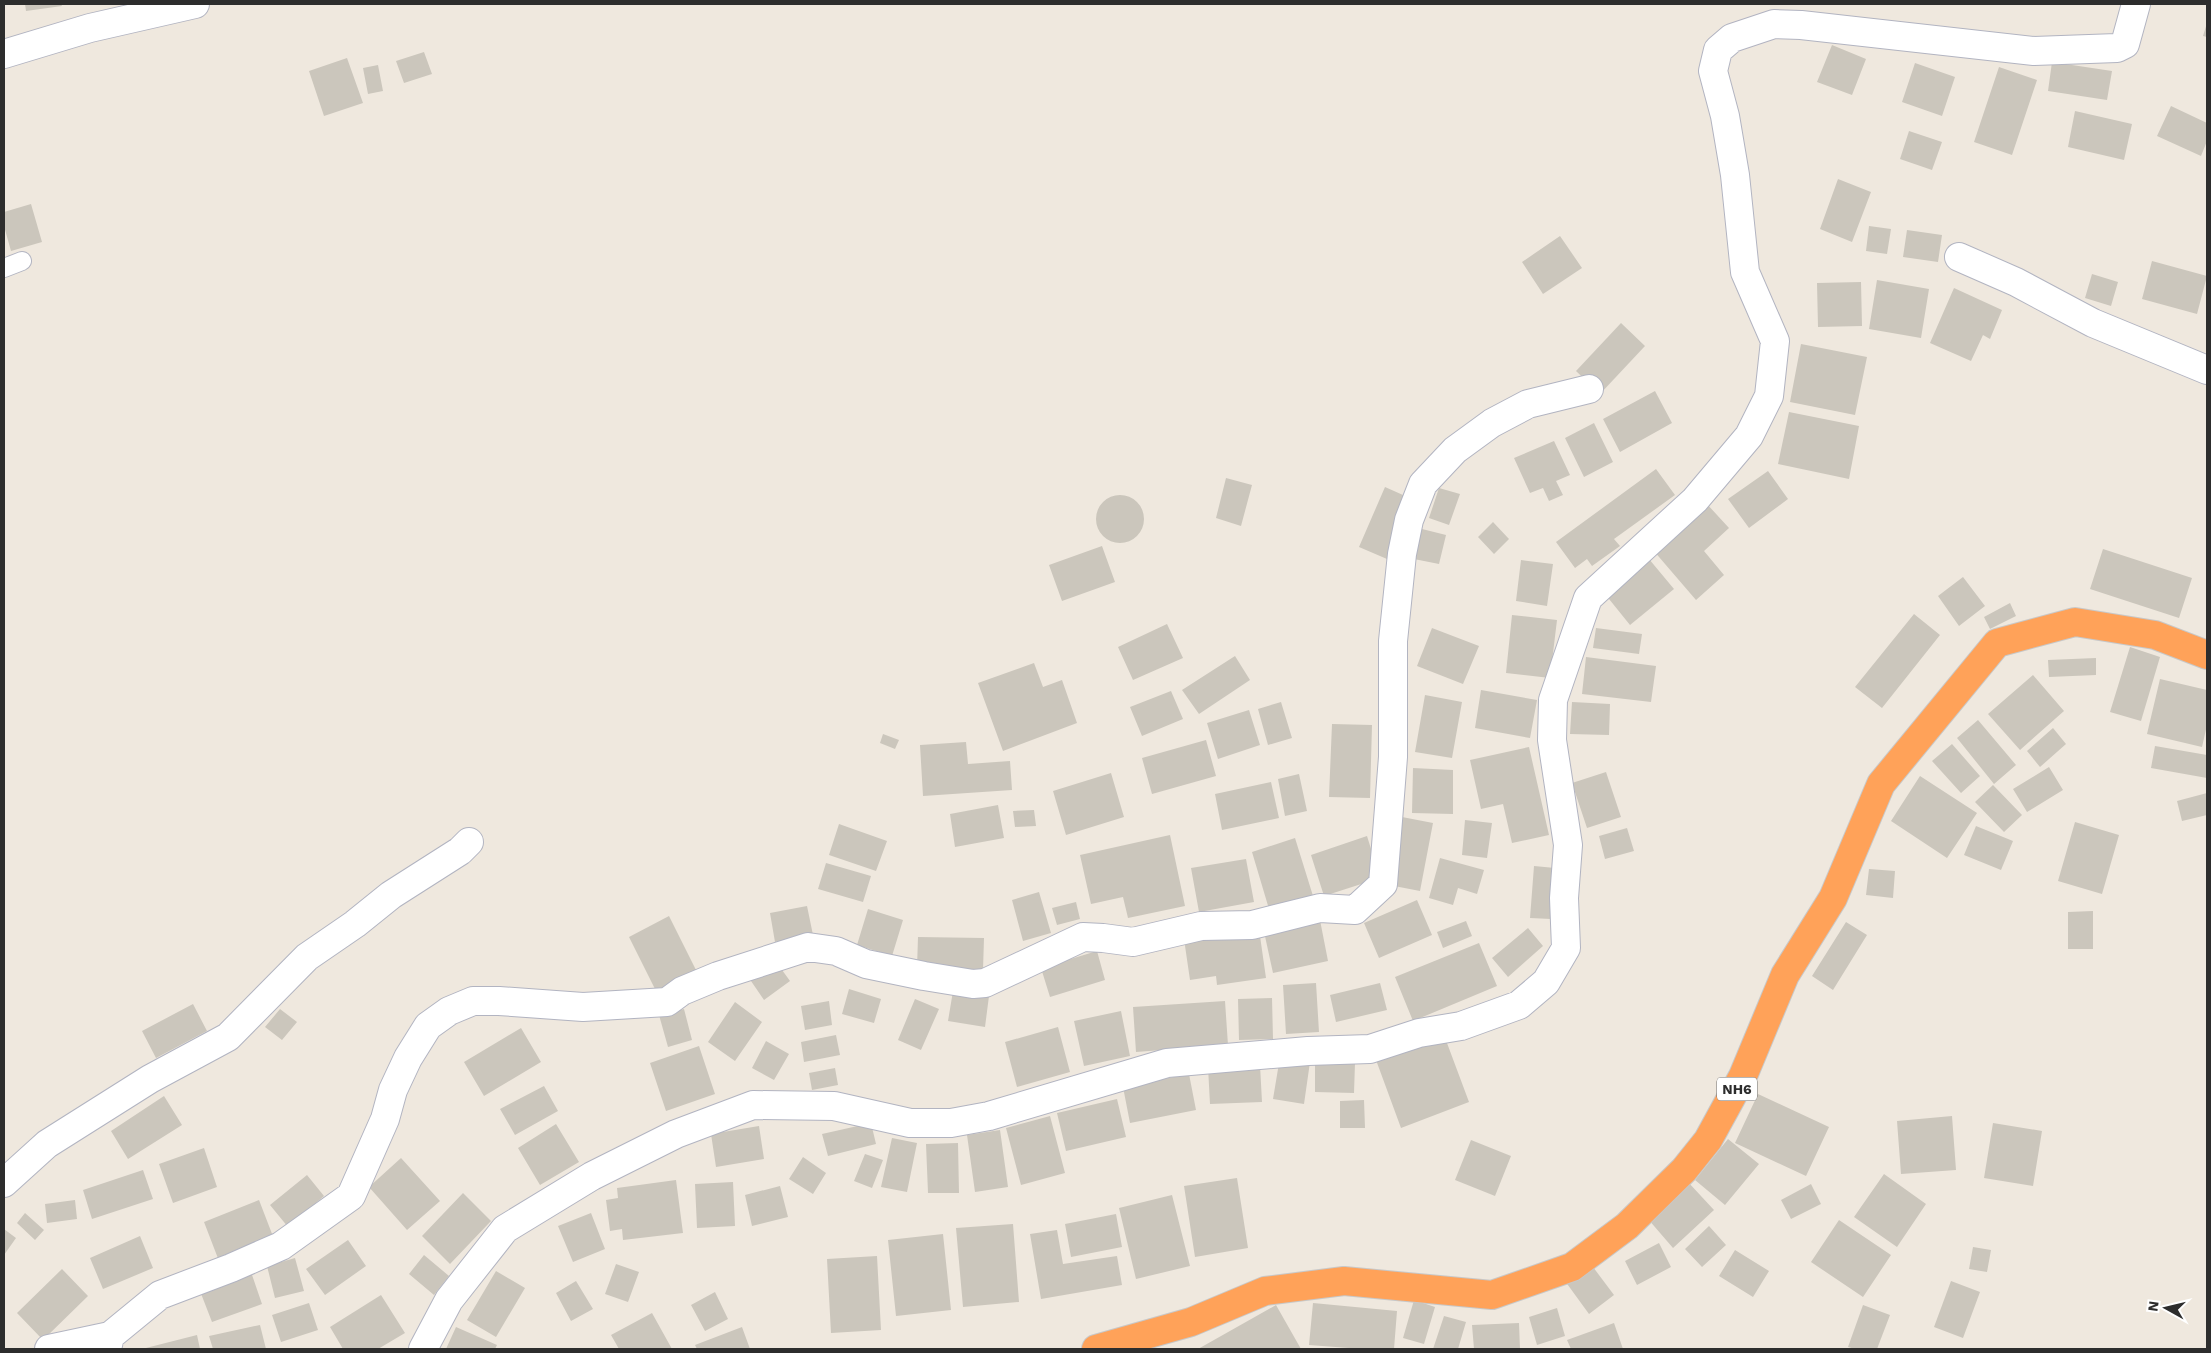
<svg xmlns="http://www.w3.org/2000/svg" width="2211" height="1353" font-family="'Work Sans',sans-serif">
<rect width="100%" height="100%" fill="#efe8de"/>
<path fill="#cbc6bc" d="M25 4H61L62 6 26 11Z
M2207 23V37L2203 36Z
M1832 45 1866 59 1852 95 1817 82Z
M424 52 432 74 404 83 396 61Z
M347 58 363 103 324 116 309 71Z
M2052 62 2112 71 2107 100 2048 91Z
M1915 63 1955 77 1942 116 1902 102Z
M378 65 383 91 368 94 363 68Z
M1999 67 2037 80 2012 155 1974 142Z
M2171 106 2207 123V141L2201 156 2157 136Z
M2075 111 2132 124 2124 160 2068 147Z
M1909 131 1942 142 1932 170 1900 159Z
M1838 179 1871 192 1852 242 1820 229Z
M31 204 42 242 11 251 4 226V212Z
M1869 226 1891 229 1887 254 1866 251Z
M1907 230 1942 235 1938 262 1903 257Z
M1560 236 1582 268 1543 294 1522 262Z
M2152 261 2207 276 2197 314 2142 299Z
M2092 274 2118 282 2111 306 2085 298Z
M1877 280 1929 289 1921 338 1869 329Z
M1861 282 1862 326 1818 327 1817 283Z
M1954 288 2002 310 1990 339 1983 335 1971 361 1930 343Z
M1621 323 1645 346 1600 394 1576 371Z
M1801 344 1867 357 1855 415 1790 402Z
M1655 391 1672 423 1620 452 1603 419Z
M1789 412 1859 426 1849 479 1778 464Z
M1594 423 1613 462 1584 477 1565 438Z
M1554 441 1570 475 1556 481 1563 495 1549 501 1543 488 1530 493 1514 458Z
M1656 469 1675 495 1614 539 1620 546 1592 566 1587 559 1575 568 1556 542Z
M1768 471 1788 499 1749 528 1728 499Z
M1226 478 1252 485 1241 526 1216 518Z
M1385 487 1412 499 1387 559 1359 547Z
M1439 488 1460 494 1449 525 1429 518Z
M1096 519a24 24 0 1 1 48 0a24 24 0 1 1-48 0Z
M1706 503 1729 528 1704 551 1724 575 1696 600 1653 550Z
M1493 522 1509 539 1494 554 1478 537Z
M1422 529 1446 535 1439 564 1414 559Z
M1102 546 1115 582 1062 601 1049 565Z
M2103 549 2192 578 2179 618 2090 589Z
M1649 559 1674 589 1630 625 1605 594Z
M1521 560 1553 564 1547 606 1516 601Z
M1963 577 1985 606 1959 626 1938 596Z
M2010 603 2016 616 1990 629 1984 617Z
M1914 614 1940 635 1882 708 1855 687Z
M1512 615 1557 620 1550 678 1506 673Z
M1167 624 1183 658 1133 680 1118 647Z
M1432 628 1479 646 1463 684 1417 666Z
M1596 628 1642 634 1639 654 1593 648Z
M2130 647 2160 657 2141 721 2110 712Z
M1235 656 1250 680 1199 714 1182 690Z
M1586 657 1656 666 1651 702 1582 694Z
M2096 658V675L2049 677 2048 660Z
M1034 663 1043 687 1062 680 1077 723 1003 751 978 683Z
M2033 675 2064 711 2020 750 1988 714Z
M2160 679 2207 690V725L2202 747 2147 734Z
M1481 690 1537 700 1530 738 1475 728Z
M1171 691 1183 719 1142 736 1130 707Z
M1425 695 1462 702 1452 758 1415 752Z
M1281 702 1292 738 1268 745 1258 709Z
M1572 702 1610 704 1609 735 1570 734Z
M1249 710 1260 745 1218 759 1207 723Z
M1978 720 2016 765 1994 784 1957 738Z
M1332 724 1372 725 1370 798 1329 797Z
M2053 728 2066 744 2040 767 2027 751Z
M883 734 899 740 895 749 880 743Z
M1206 740 1216 776 1152 794 1142 758Z
M966 742 968 764 1010 761 1012 790 923 796 920 745Z
M1952 744 1980 776 1961 793 1932 761Z
M2155 746 2207 755V778L2151 768Z
M1529 747 1549 835 1512 843 1503 804 1481 809 1470 760Z
M2049 767 2063 790 2027 812 2013 789Z
M1413 768 1453 770V814L1412 813Z
M1606 772 1621 817 1587 828 1572 783Z
M1111 773 1124 817 1066 835 1053 791Z
M1299 774 1307 811 1285 816 1278 779Z
M1920 776 1977 813 1947 858 1891 821Z
M1271 782 1279 818 1222 830 1215 794Z
M1993 785 2022 815 2004 832 1975 802Z
M2207 793V815L2182 821 2177 801Z
M998 805 1004 838 955 847 950 814Z
M1034 810 1036 826 1015 827 1013 811Z
M1402 817 1433 823 1420 891 1389 885Z
M1465 820 1492 823 1487 858 1462 855Z
M2075 822 2119 835 2102 894 2058 881Z
M839 824 887 841 876 871 829 855Z
M1976 826 2013 841 2001 870 1964 855Z
M1627 828 1634 851 1605 859 1599 836Z
M1170 835 1185 906 1128 918 1123 897 1091 904 1080 855Z
M1367 836 1380 878 1324 896 1311 855Z
M1295 838 1313 896 1269 909 1252 852Z
M1440 858 1484 870 1477 894 1458 888 1453 905 1429 898Z
M1246 859 1254 902 1199 912 1191 868Z
M826 863 871 876 863 902 818 889Z
M1534 866 1555 868 1551 919 1530 918Z
M1869 869 1895 871 1893 898 1866 895Z
M1039 892 1051 933 1023 941 1012 900Z
M1417 900 1432 935 1379 958 1364 923Z
M1076 902 1080 919 1057 925 1052 908Z
M807 906 813 935 775 942 770 913Z
M868 909 903 920 892 956 857 945Z
M2093 911V949H2068V912Z
M1319 915 1328 961 1273 973 1263 927Z
M669 916 697 972 657 993 629 937Z
M1466 921 1472 936 1443 948 1437 932Z
M1846 922 1867 935 1833 990 1812 976Z
M1528 928 1543 946 1508 977 1492 958Z
M1259 929 1266 978 1217 985 1216 976 1190 980 1184 939Z
M918 937 984 938 983 970 917 968Z
M1479 943 1497 986 1413 1021 1395 977Z
M1097 951 1105 980 1050 997 1041 968Z
M777 963 790 981 764 1000 751 981Z
M1316 983 1319 1032 1286 1034 1283 985Z
M1380 983 1387 1010 1336 1022 1330 995Z
M849 989 881 999 874 1023 842 1014Z
M953 991 989 996 985 1027 948 1021Z
M1272 998 1273 1039 1239 1040 1238 999Z
M915 999 939 1009 921 1050 898 1040Z
M829 1001 832 1025 805 1030 801 1006Z
M1225 1001 1228 1045 1136 1052 1133 1007Z
M735 1002 762 1022 735 1061 708 1042Z
M193 1004 207 1031 156 1058 142 1031Z
M280 1009 297 1022 282 1040 265 1027Z
M684 1009 692 1040 668 1047 659 1015Z
M1121 1011 1130 1056 1084 1066 1074 1021Z
M1058 1027 1070 1072 1017 1087 1005 1042Z
M521 1028 541 1062 484 1096 464 1062Z
M836 1035 840 1055 804 1062 801 1042Z
M1444 1035 1469 1102 1401 1128 1376 1060Z
M766 1041 789 1054 774 1080 752 1068Z
M699 1046 715 1094 666 1111 650 1063Z
M1280 1057 1310 1062 1304 1104 1273 1099Z
M1315 1061 1355 1063 1354 1093 1315 1092Z
M1260 1065 1262 1102 1210 1104 1208 1067Z
M835 1068 838 1085 812 1090 809 1073Z
M1189 1074 1196 1110 1130 1123 1123 1087Z
M544 1086 558 1111 515 1135 500 1109Z
M1758 1094 1829 1127 1806 1176 1735 1143Z
M164 1096 182 1125 128 1159 111 1131Z
M1117 1099 1126 1137 1066 1151 1057 1113Z
M1364 1100 1365 1128H1340V1101Z
M1050 1116 1065 1173 1021 1185 1006 1128Z
M1952 1116 1956 1170 1901 1174 1897 1121Z
M871 1123 876 1144 828 1156 822 1134Z
M1993 1123 2042 1131 2033 1186 1984 1178Z
M556 1124 579 1162 540 1185 518 1148Z
M759 1126 764 1159 716 1167 711 1134Z
M1000 1130 1008 1187 975 1192 967 1135Z
M892 1138 917 1143 907 1192 881 1187Z
M1728 1139 1759 1164 1725 1205 1695 1180Z
M1471 1140 1511 1156 1495 1196 1455 1180Z
M958 1143 959 1193H928L926 1144Z
M204 1148 217 1187 173 1203 159 1164Z
M865 1154 883 1160 872 1188 854 1181Z
M803 1157 826 1173 813 1194 789 1179Z
M401 1158 440 1201 407 1230 369 1187Z
M143 1170 153 1199 92 1219 83 1190Z
M1884 1174 1926 1204 1897 1247 1854 1217Z
M307 1175 324 1196 288 1227 270 1205Z
M1237 1178 1248 1248 1195 1257 1184 1186Z
M676 1180 683 1233 623 1240 622 1229 610 1231 606 1200 618 1198 617 1188Z
M733 1182 735 1226 697 1228 695 1184Z
M1688 1182 1714 1210 1673 1248 1648 1219Z
M1811 1184 1821 1204 1791 1219 1781 1200Z
M780 1186 788 1217 752 1226 745 1195Z
M463 1193 491 1221 450 1264 422 1236Z
M1172 1195 1190 1266 1136 1279 1119 1208Z
M75 1200 77 1219 47 1223 45 1204Z
M259 1200 274 1239 219 1261 204 1222Z
M25 1213 44 1230 35 1240 17 1223Z
M591 1213 605 1249 573 1262 558 1226Z
M1116 1214 1122 1247 1071 1257 1065 1224Z
M1839 1220 1891 1255 1863 1297 1811 1262Z
M1013 1224 1019 1302 963 1307 956 1228Z
M1709 1226 1726 1245 1702 1267 1685 1249Z
M4 1229 16 1238 4 1255Z
M1057 1230 1063 1264 1117 1256 1122 1285 1041 1299 1030 1234Z
M943 1234 951 1310 896 1316 888 1240Z
M140 1236 153 1268 103 1289 90 1258Z
M348 1240 366 1266 325 1295 306 1269Z
M1659 1243 1671 1267 1637 1285 1625 1261Z
M1973 1247 1991 1250 1987 1272 1969 1269Z
M1735 1250 1769 1271 1753 1297 1719 1276Z
M424 1255 449 1276 434 1295 409 1274Z
M877 1256 881 1330 831 1333 827 1259Z
M295 1258 304 1291 275 1298 267 1266Z
M1590 1263 1614 1295 1589 1314 1565 1281Z
M616 1264 639 1272 628 1302 605 1294Z
M62 1269 88 1296 43 1340 17 1313Z
M496 1271 525 1288 496 1337 467 1320Z
M251 1272 262 1304 212 1322 200 1291Z
M576 1281 593 1309 571 1321 556 1293Z
M1951 1281 1980 1292 1963 1338 1934 1327Z
M715 1292 728 1319 705 1331 691 1305Z
M381 1295 405 1333 378 1349H343L330 1327Z
M1414 1300 1435 1307 1424 1344 1403 1338Z
M309 1303 318 1330 281 1342 272 1315Z
M1313 1303 1397 1311 1394 1349H1362L1309 1345Z
M1276 1305 1301 1349H1198Z
M1863 1305 1890 1315 1877 1349H1855L1848 1347Z
M1557 1308 1565 1336 1537 1345 1529 1317Z
M652 1313 672 1349H619L611 1335Z
M1444 1316 1466 1322 1458 1349H1433Z
M1519 1323 1520 1349H1474L1472 1325Z
M1614 1323 1623 1349H1571L1567 1340Z
M260 1325 266 1349H213L209 1336Z
M456 1327 497 1345 495 1349H446Z
M742 1327 750 1349H697L695 1345Z
M197 1335 200 1349H142Z"/>
<g fill="none" stroke-linecap="round" stroke-linejoin="round">
<defs>
<path id="lane" d="M4 268 22 261"/>
<path id="street" d="M4 54 90 28 195 4
M1959 257 2016 282 2093 323 2207 370
M4 1183 47 1144 150 1079 228 1037 307 957 355 924 391 895 460 851 469 842
M110 1336 160 1295 231 1268 281 1246 351 1196 385 1119 393 1090 408 1058 428 1026 449 1011 473 1001H499L583 1007 667 1002 682 991 718 976 808 947 836 951 866 964 924 976 973 984 985 983 1083 937 1103 938 1133 942 1201 926 1252 925 1320 908 1355 910 1383 884 1393 757V641L1402 554 1409 520 1423 484 1455 450 1492 423 1528 404 1589 389
M49 1349 110 1336 107 1349
M423 1349 449 1300 505 1229 592 1176 676 1134 753 1105 834 1106 910 1123H951L989 1116 1167 1063 1308 1051 1370 1049 1419 1033 1461 1026 1519 1005 1546 982 1566 948 1564 898 1568 845 1552 740 1553 700 1588 598 1695 500 1749 436 1769 396 1775 341 1745 272 1735 175 1725 116 1713 71 1718 50 1732 38 1774 24 1801 25 2034 51 2117 48 2125 44 2136 4"/>
<path id="highway" d="M1096 1349 1191 1322 1265 1291 1344 1281 1492 1295 1572 1267 1627 1226 1684 1170 1708 1140 1743 1076 1785 975 1833 898 1881 784 1997 643 2075 622 2155 635 2207 655"/>
</defs>
<use href="#lane" stroke="#b2b4c1" stroke-width="20"/>
<use href="#street" stroke="#b2b4c1" stroke-width="30"/>
<use href="#highway" stroke="#c8c8c8" stroke-width="30"/>
<use href="#lane" stroke="#fff" stroke-width="18"/>
<use href="#street" stroke="#fff" stroke-width="28"/>
<use href="#highway" stroke="#ffa259" stroke-width="28"/>
</g>
<g text-anchor="middle" dominant-baseline="central" stroke-width="4" stroke-linejoin="round" paint-order="stroke">
<rect fill="#fff" stroke="#6c6c6c" stroke-width="1" x="1717" y="1077.5" width="40" height="23" rx="4"/>
<g font-size="14" font-weight="bold" fill="#2d2d2d">
<text x="1737" y="1089">NH6</text>
</g>
</g>
<rect width="2211" height="1353" fill="none" stroke="#2d2d2d" stroke-width="10"/>
<g transform="translate(2166 1308) rotate(278)" stroke="#ffffff" stroke-width="4" paint-order="stroke">
<path d="M0-4L9 19L0 12L-9 19Z" fill="#2d2d2d"/>
<text y="-8" font-size="14" font-weight="bold" text-anchor="middle" fill="#2d2d2d">N</text>
</g>
</svg>
